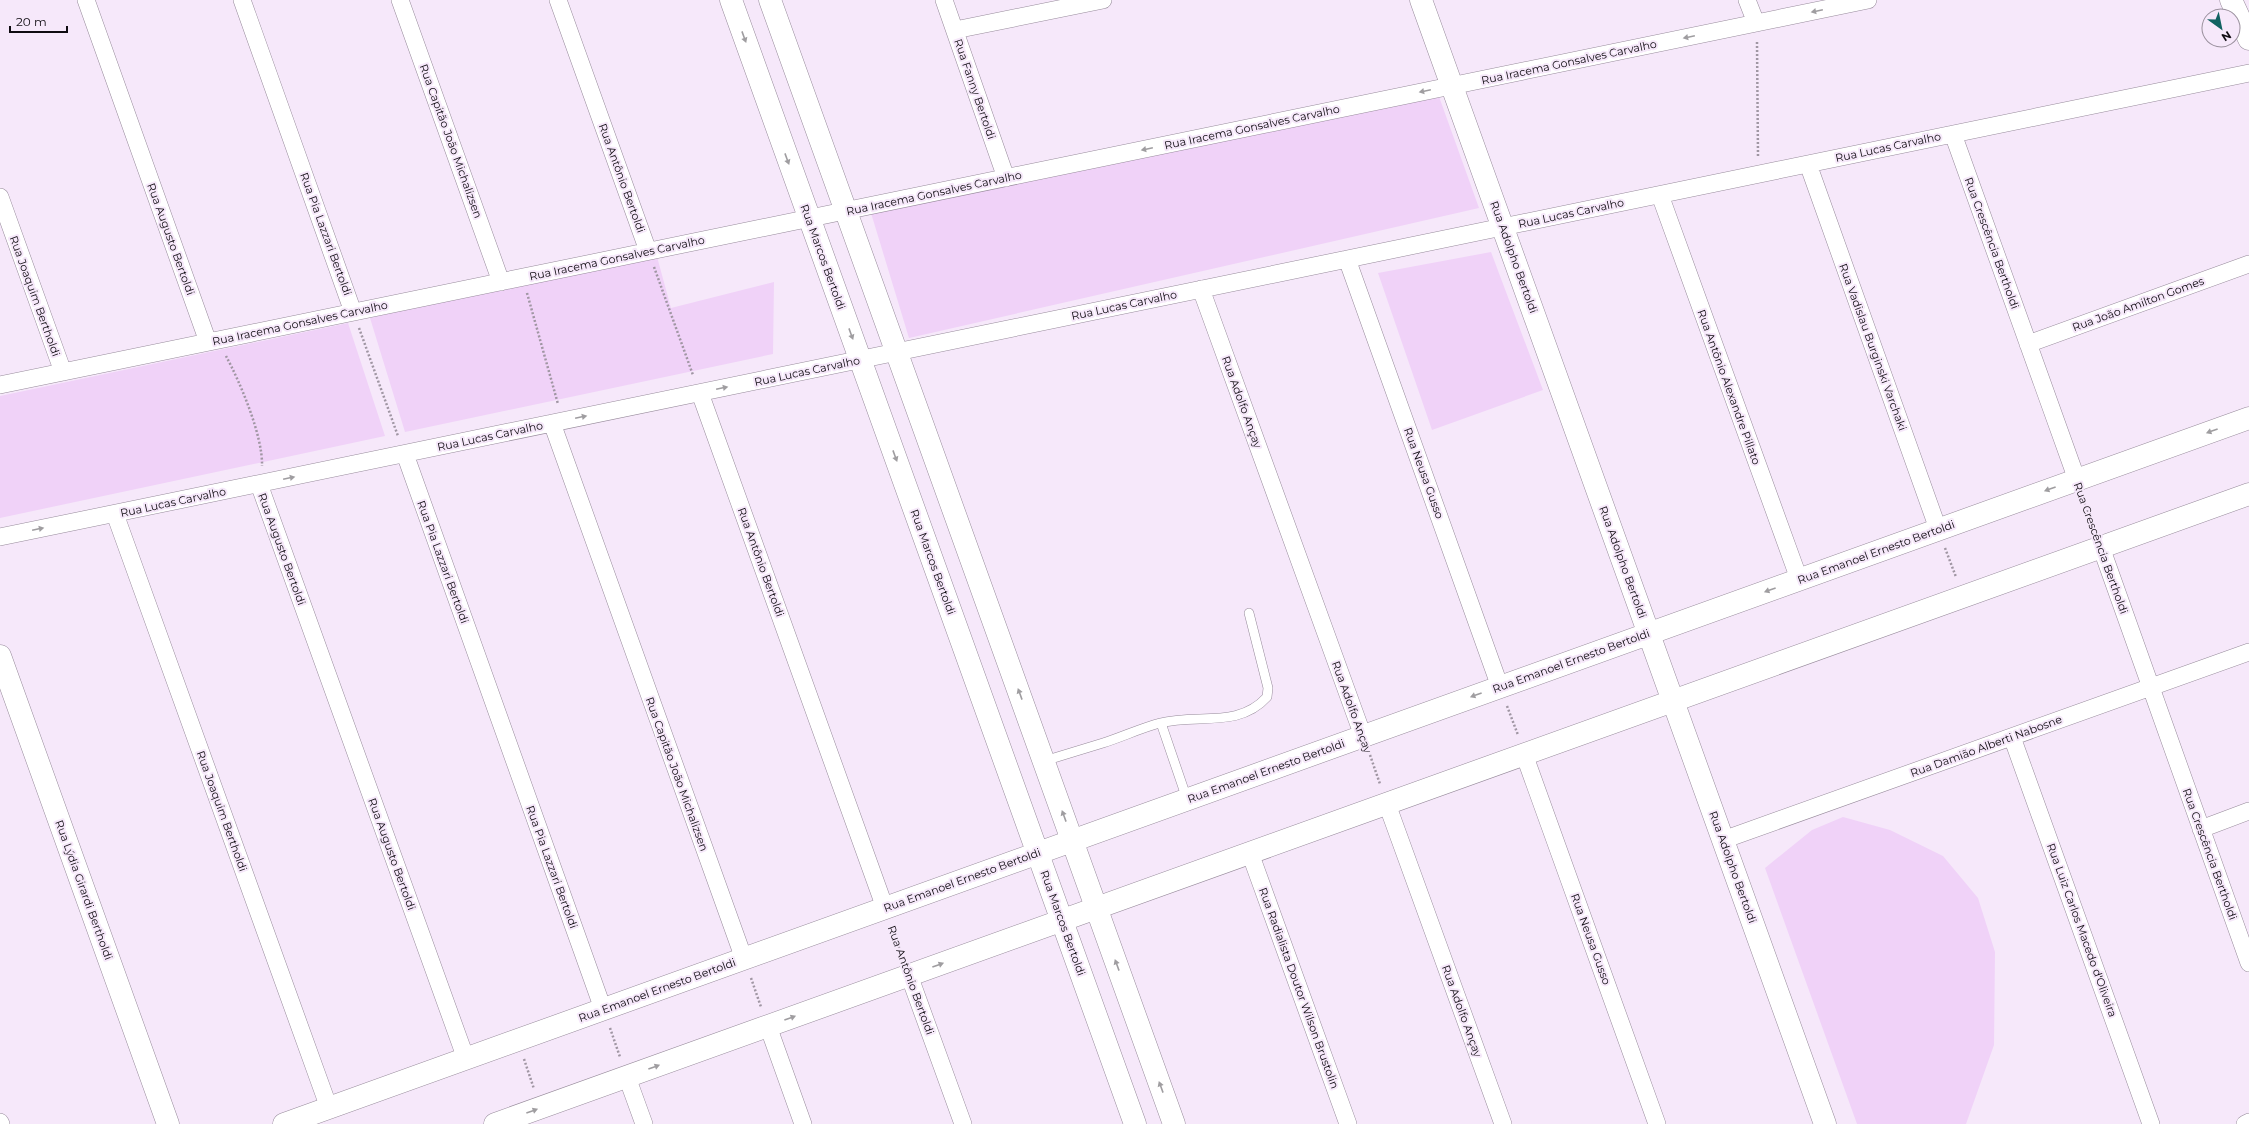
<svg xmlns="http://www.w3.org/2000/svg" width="2249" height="1124" font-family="Montserrat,sans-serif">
<rect width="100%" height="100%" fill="#f6e8fa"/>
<path fill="#f0d2f8" d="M1437 91 1479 208 909 338 871 213Z
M1491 252 1543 390 1432 430 1378 273Z
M656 253 671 308 774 282 773 354 405 432 370 318Z
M348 323 385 436 0 518V396Z
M1843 817 1890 830 1943 856 1978 898 1995 952 1994 1045 1966 1124H1857L1765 868 1812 830Z"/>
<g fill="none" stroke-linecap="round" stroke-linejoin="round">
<defs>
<path id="lane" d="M1161 723 1187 799
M1044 761C1064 755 1083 749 1103 743 1122 737 1141 728 1160 723 1197 713 1238 729 1267 697L1268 688 1249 613"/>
<path id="street" d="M86 0 208 342
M242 0 353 312
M400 0 501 282
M558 0 648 251
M944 0 1006 178
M1747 0 1756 23
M955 30 1103 0
M1953 134 2077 480
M1808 164 1938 529
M1660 195 1799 579
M0 197 63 372
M1347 259 1500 687
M1201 289 1363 736
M2028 344 2249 264
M0 385 1868 0
M700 393 885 908
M552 423 744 959
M405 454 603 1009
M259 484 466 1059
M115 514 329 1108
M0 537 2249 73
M2101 547 2249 963
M2012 737 2151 1124
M1524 754 1657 1124
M1387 804 1503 1124
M2201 829 2249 811
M1723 840 2249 652
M1250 853 1348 1124
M909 975 963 1124
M768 1026 803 1124
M627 1077 644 1124
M0 1122 1 1124
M2245 1124 2249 1122"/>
<path id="secondary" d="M731 0 1135 1124
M770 0 1174 1124
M1421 0 1825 1124
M2231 0 2249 39
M0 656 168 1124
M284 1124 2249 418
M495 1124 2249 494"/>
</defs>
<use href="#lane" stroke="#978b9b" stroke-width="10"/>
<use href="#street" stroke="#978b9b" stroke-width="18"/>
<use href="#secondary" stroke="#978b9b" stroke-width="23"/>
<path stroke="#a096a3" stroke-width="2.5" stroke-dasharray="2 2" stroke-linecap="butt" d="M1757 42 1758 157
M654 267 693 375
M527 293 558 404
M359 328 398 436
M226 356C240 382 263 436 262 466
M2083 499 2094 528
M1945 548 1956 577
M1507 706 1518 735
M1370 755 1380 784
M892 927 902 956
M751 978 761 1007
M610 1028 620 1057
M524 1059 534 1089"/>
<use href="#lane" stroke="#fff" stroke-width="9"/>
<use href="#street" stroke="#fff" stroke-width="17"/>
<use href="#secondary" stroke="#fff" stroke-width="22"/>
</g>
<defs><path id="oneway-solid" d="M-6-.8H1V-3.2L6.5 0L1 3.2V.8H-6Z"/></defs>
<g fill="#9f9da0">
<use href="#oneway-solid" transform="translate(1817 11) rotate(168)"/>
<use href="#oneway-solid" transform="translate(744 37) rotate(70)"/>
<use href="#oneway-solid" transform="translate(1689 37) rotate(168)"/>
<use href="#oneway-solid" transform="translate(1425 91) rotate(168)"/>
<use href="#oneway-solid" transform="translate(1147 149) rotate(168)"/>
<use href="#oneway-solid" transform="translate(787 159) rotate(70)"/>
<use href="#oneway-solid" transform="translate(851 334) rotate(70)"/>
<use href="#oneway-solid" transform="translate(722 388) rotate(-12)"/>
<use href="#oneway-solid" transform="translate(581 417) rotate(-12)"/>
<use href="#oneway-solid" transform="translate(2212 431) rotate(160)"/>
<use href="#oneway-solid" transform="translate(895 456) rotate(70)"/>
<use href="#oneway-solid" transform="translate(289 478) rotate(-12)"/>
<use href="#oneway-solid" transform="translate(2050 489) rotate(160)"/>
<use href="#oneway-solid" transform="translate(38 529) rotate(-12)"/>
<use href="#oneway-solid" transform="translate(1770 590) rotate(160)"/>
<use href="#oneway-solid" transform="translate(1020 694) rotate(-110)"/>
<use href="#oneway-solid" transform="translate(1476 695) rotate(160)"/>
<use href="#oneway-solid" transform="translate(1064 816) rotate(-110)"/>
<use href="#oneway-solid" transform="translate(938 965) rotate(-20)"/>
<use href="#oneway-solid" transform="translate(1117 965) rotate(-110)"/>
<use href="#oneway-solid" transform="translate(790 1018) rotate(-20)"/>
<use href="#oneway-solid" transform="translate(654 1067) rotate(-20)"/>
<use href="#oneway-solid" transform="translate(1161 1087) rotate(-110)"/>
<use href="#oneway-solid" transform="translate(532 1111) rotate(-20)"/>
</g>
<g text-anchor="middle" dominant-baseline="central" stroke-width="4" stroke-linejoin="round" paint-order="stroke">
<g font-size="11" fill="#0f0b11" stroke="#f6e8fa">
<text transform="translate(1569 62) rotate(-12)">Rua Iracema Gonsalves Carvalho</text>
<text transform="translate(975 89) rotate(71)">Rua Fanny Bertoldi</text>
<text transform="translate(1252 127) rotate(-12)">Rua Iracema Gonsalves Carvalho</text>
<text transform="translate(451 141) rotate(70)">Rua Capitão João Michalizsen</text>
<text transform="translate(1888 147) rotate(-12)">Rua Lucas Carvalho</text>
<text transform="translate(622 178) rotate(70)">Rua Antônio Bertoldi</text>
<text transform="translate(934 193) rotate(-12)">Rua Iracema Gonsalves Carvalho</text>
<text transform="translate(1571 213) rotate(-12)">Rua Lucas Carvalho</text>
<text transform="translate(326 234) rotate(70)">Rua Pia Lazzari Bertoldi</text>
<text transform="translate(171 239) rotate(70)">Rua Augusto Bertoldi</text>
<text transform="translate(1992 243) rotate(70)">Rua Crescência Bertholdi</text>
<text transform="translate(823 257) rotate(70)">Rua Marcos Bertoldi</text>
<text transform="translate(1514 257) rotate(70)">Rua Adolpho Bertoldi</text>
<text transform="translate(617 258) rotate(-12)">Rua Iracema Gonsalves Carvalho</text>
<text transform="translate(35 296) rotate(70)">Rua Joaquim Bertholdi</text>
<text transform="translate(2138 304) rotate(-20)">Rua João Amilton Gomes</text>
<text transform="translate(1124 305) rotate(-12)">Rua Lucas Carvalho</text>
<text transform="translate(300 323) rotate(-12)">Rua Iracema Gonsalves Carvalho</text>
<text transform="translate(1873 347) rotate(70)">Rua Vadislau Burginski Varchaki</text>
<text transform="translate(807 371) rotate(-12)">Rua Lucas Carvalho</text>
<text transform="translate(1729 387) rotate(70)">Rua Antônio Alexandre Pillato</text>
<text transform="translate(1242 402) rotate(70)">Rua Adolfo Ançay</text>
<text transform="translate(490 436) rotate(-12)">Rua Lucas Carvalho</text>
<text transform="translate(1424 473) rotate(70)">Rua Neusa Gusso</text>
<text transform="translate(173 502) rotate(-12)">Rua Lucas Carvalho</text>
<text transform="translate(2101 548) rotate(70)">Rua Crescência Bertholdi</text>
<text transform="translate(282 549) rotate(70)">Rua Augusto Bertoldi</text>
<text transform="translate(1876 552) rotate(-20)">Rua Emanoel Ernesto Bertoldi</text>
<text transform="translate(443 562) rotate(70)">Rua Pia Lazzari Bertoldi</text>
<text transform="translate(761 562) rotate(70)">Rua Antônio Bertoldi</text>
<text transform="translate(933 562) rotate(70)">Rua Marcos Bertoldi</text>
<text transform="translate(1623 562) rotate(70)">Rua Adolpho Bertoldi</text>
<text transform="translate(1571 661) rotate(-20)">Rua Emanoel Ernesto Bertoldi</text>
<text transform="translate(1352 707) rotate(70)">Rua Adolfo Ançay</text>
<text transform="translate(1986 746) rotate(-20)">Rua Damião Alberti Nabosne</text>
<text transform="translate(1266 771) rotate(-20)">Rua Emanoel Ernesto Bertoldi</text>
<text transform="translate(677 774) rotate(70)">Rua Capitão João Michalizsen</text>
<text transform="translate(222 811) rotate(70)">Rua Joaquim Bertholdi</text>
<text transform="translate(392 854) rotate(70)">Rua Augusto Bertoldi</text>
<text transform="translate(2210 854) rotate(70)">Rua Crescência Bertholdi</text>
<text transform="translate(552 867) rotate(70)">Rua Pia Lazzari Bertoldi</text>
<text transform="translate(1733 867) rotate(70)">Rua Adolpho Bertoldi</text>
<text transform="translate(962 880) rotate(-20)">Rua Emanoel Ernesto Bertoldi</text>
<text transform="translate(84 890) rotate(70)">Rua Lýdia Girardi Bertholdi</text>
<text transform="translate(1063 923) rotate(70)">Rua Marcos Bertoldi</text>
<text transform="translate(2082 930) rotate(70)">Rua Luiz Carlos Macedo d'Oliveira</text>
<text transform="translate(1591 939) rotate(70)">Rua Neusa Gusso</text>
<text transform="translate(911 980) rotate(70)">Rua Antônio Bertoldi</text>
<text transform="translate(1299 988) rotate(70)">Rua Radialista Doutor Wilson Brustolin</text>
<text transform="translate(657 990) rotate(-20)">Rua Emanoel Ernesto Bertoldi</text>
<text transform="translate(1462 1011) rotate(70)">Rua Adolfo Ançay</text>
</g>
</g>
<g transform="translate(2221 28) rotate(147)"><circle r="19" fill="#f6e8fa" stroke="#9a909d"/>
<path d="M0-3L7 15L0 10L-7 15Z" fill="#116261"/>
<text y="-6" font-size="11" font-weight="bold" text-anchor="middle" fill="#0f0b11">N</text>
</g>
<path d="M10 26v6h57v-6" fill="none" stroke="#0f0b11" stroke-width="2"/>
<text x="16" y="26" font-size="12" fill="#0f0b11" stroke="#f6e8fa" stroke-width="3" paint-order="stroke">20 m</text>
</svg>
